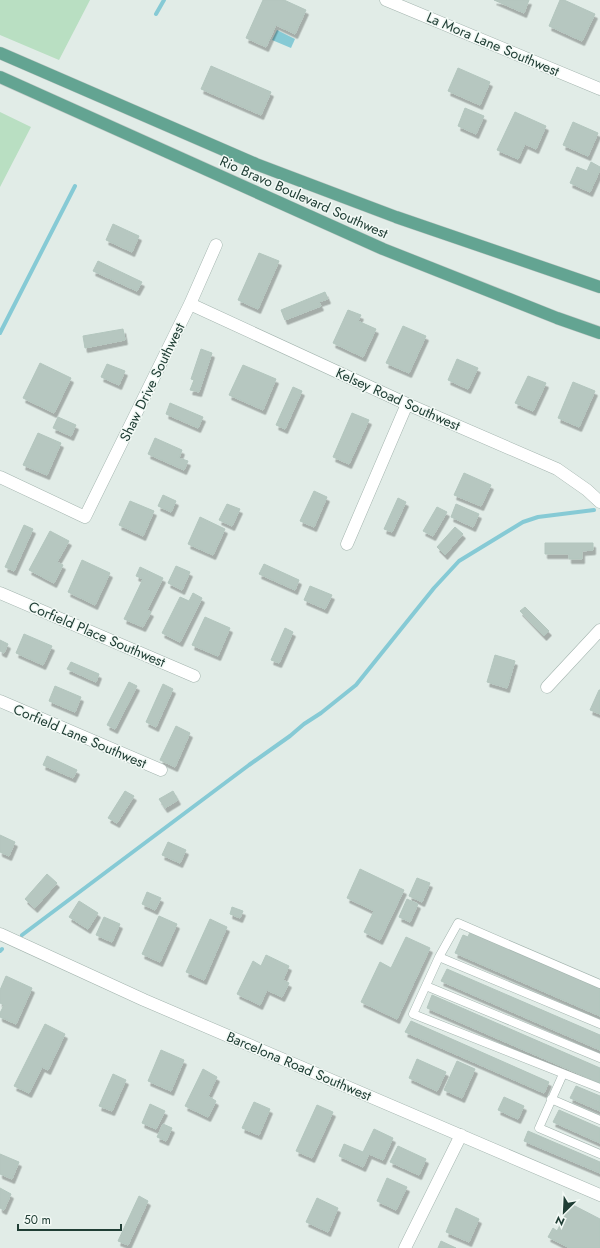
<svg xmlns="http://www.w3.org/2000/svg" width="600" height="1248" font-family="Jost,sans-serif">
<defs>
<filter id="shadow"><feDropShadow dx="2.5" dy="4.5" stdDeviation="0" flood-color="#0004"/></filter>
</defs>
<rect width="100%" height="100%" fill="#e1ece7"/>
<path fill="#b9dfc2" d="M0 0H90L59 60 0 35Z
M0 112 31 127 0 187Z"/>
<path fill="#86cad5" d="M277 30 295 39 291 48 272 40Z"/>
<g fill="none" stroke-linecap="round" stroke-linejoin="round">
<path stroke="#86cad5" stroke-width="4" d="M156 14 164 0
M0 333 75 186
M22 935 249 765 290 736 304 724 321 713 356 685 434 588 459 561 523 522 538 517 594 510
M0 951 2 949"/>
</g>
<path fill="#b6c7c0" stroke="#b3c6be" filter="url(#shadow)" d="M263 0H284L306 10 295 34 276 25 266 47 246 38Z
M494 0H529L524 13Z
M560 0H564L595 14 582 41 549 26Z
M211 66 271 92 261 115 201 89Z
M458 68 490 82 480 105 448 91Z
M465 108 484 116 476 134 458 126Z
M515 112 546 126 536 149 525 144 518 159 497 150Z
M573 122 598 133 588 156 563 145Z
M591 162 600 167V170L590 192 570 183 577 167 587 171Z
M113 224 139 236 132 252 106 240Z
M259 253 279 261 258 309 238 300Z
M98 261 142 282 137 291 93 271Z
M325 292 328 299 319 302 321 306 285 320 281 310Z
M348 310 361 315 358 321 376 329 363 357 333 343Z
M403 326 426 336 409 373 386 363Z
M123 329 125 340 85 348 83 336Z
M201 349 212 353 199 392 190 390 194 380 191 379Z
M457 359 478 368 468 389 448 380Z
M40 363 71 378 54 413 23 398Z
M107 364 125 371 119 385 101 377Z
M243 365 276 379 263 410 229 395Z
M528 376 546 383 533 411 515 403Z
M573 382 595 391 579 427 558 418Z
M293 387 302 391 285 429 276 425Z
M170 403 203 417 198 428 166 414Z
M352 413 369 420 349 464 333 457Z
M58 417 76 425 71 436 53 428Z
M38 433 61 443 47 475 23 465Z
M155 438 182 450 179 458 188 461 184 470 148 454Z
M464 473 491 485 481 506 454 495Z
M314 491 327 497 314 527 300 521Z
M163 495 176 501 171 512 158 506Z
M398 498 406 502 392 532 384 529Z
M130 501 154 511 143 536 119 525Z
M227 504 240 509 232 526 219 520Z
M456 504 479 514 473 527 451 517Z
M437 507 447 512 433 536 423 531Z
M200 517 225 529 213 555 188 544Z
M24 525 33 529 14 571 5 567Z
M455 527 463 534 445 555 437 547Z
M50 531 69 541 57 562 63 565 54 583 29 570Z
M545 543H593V550L582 551V559H569V554H545Z
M82 560 110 573 95 605 68 592Z
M264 564 299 580 295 590 259 574Z
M176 566 190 572 182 590 168 583Z
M140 567 163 578 147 610 151 612 143 627 124 619 143 579 136 576Z
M310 586 332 595 325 609 304 600Z
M193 593 202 598 180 642 162 633 180 597 189 601Z
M525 607 549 631 544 636 520 611Z
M205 617 230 628 218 656 192 645Z
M285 628 293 632 279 663 271 660Z
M24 634 52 646 43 665 16 653Z
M0 640 8 644 4 653 0 651Z
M495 655 515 661 507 688 487 682Z
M71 662 99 674 96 682 67 669Z
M129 682 137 686 115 729 107 725Z
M163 684 173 689 156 727 146 722Z
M55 686 81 697 75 712 49 701Z
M599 690H600V714L590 710Z
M176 726 190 733 175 767 160 760Z
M47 756 77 770 73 778 43 765Z
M125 791 134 796 117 823 108 818Z
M173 791 178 800 165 808 159 799Z
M0 835 15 842 9 856 0 852Z
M168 842 186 850 180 863 162 855Z
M360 869 404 890 380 940 364 932 374 911 347 898Z
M47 874 57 883 35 908 25 899Z
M417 878 430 883 422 902 409 896Z
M147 892 161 898 155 910 142 904Z
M407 899 418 904 410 922 399 917Z
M79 901 98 913 88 929 69 917Z
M232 907 243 911 240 918 230 914Z
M159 916 177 924 160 962 142 954Z
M104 917 120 924 112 942 96 935Z
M210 919 227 927 204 980 186 972Z
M470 932 600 987V1016L455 953 463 935 468 937Z
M406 937 430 948 397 1019 361 1002 380 962 391 968Z
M266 955 289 966 283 980 289 983 282 997 267 990 260 1005 237 994 253 961 261 966Z
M447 969 600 1035V1050L441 981Z
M6 976 32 988 16 1024 0 1017V1013L4 1005 0 1003V990Z
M432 995 600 1068V1083L427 1008Z
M411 1021 549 1082 544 1093 405 1032Z
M45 1024 65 1034 48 1070 42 1067 29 1093 14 1086Z
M161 1050 184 1060 171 1091 148 1081Z
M417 1059 446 1072 437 1091 409 1078Z
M457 1061 475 1069 462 1098 444 1090Z
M203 1069 217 1077 208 1096 216 1101 208 1117 185 1106Z
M113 1074 126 1080 112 1111 99 1106Z
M576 1086 600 1096V1111L570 1098Z
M504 1097 524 1106 518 1119 498 1110Z
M254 1102 270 1109 259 1135 242 1128Z
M150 1104 165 1111 156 1129 142 1123Z
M317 1105 333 1112 312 1158 296 1151Z
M559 1110 600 1128V1143L553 1122Z
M163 1124 172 1128 166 1141 157 1137Z
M374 1129 393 1138 383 1160 369 1154 363 1167 339 1156 344 1144 363 1152Z
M528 1131 600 1162V1173L524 1141Z
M398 1146 426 1159 419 1175 390 1162Z
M0 1154 19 1162 12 1179 0 1174Z
M387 1178 407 1187 396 1210 377 1201Z
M0 1188 11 1194 4 1210 0 1208Z
M139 1196 148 1201 128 1245 118 1241Z
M317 1198 338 1208 328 1232 306 1222Z
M571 1204 600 1219V1248H570L548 1237 553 1228 557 1231Z
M456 1208 479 1219 469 1242 446 1232Z
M441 1241 456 1248H438Z"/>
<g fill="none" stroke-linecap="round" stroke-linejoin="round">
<defs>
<path id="service" d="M439 957 600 1024
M600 984 458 923 439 957 413 1014 600 1088
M426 986 600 1058
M563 1074 539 1128 600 1154
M551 1099 600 1120"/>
<path id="minor" d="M386 0 600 89
M190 304 407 404 557 469 587 490 600 502
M0 477 85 517 190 304 216 245
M347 544 407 404
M0 593 194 676
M547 687 600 630
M0 701 161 770
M0 934 144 1000 600 1195
M405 1248 461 1135"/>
<path id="primary" d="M0 53 256 164 396 217 600 287
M0 77 383 249 557 318 600 333"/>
</defs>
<use href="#service" stroke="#a3b4ae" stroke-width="9"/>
<use href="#minor" stroke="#a3b4ae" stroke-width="13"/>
<use href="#primary" stroke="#c1c9c6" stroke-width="13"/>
<use href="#service" stroke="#fff" stroke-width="8"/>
<use href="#minor" stroke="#fff" stroke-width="12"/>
<use href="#primary" stroke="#63a492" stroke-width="12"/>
</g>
<g text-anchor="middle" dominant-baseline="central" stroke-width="3" stroke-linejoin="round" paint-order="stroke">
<g font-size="14" fill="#203e35" stroke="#f2f9f5">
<text transform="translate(493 44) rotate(23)">La Mora Lane Southwest</text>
<text transform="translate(304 197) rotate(24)">Rio Bravo Boulevard Southwest</text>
<text transform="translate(152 382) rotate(-64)">Shaw Drive Southwest</text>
<text transform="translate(398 399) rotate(24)">Kelsey Road Southwest</text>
<text transform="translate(97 634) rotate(23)">Corfield Place Southwest</text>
<text transform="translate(80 736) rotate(23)">Corfield Lane Southwest</text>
<text transform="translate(299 1066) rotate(23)">Barcelona Road Southwest</text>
</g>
</g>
<g transform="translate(564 1212) rotate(204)" stroke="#f2f9f5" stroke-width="3" paint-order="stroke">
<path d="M0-3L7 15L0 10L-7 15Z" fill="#203e35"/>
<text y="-6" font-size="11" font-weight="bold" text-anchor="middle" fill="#203e35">N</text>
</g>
<path d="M18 1224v6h103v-6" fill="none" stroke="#203e35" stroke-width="2"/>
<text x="24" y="1224" font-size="12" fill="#203e35" stroke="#f2f9f5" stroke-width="3" paint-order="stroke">50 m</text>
</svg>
